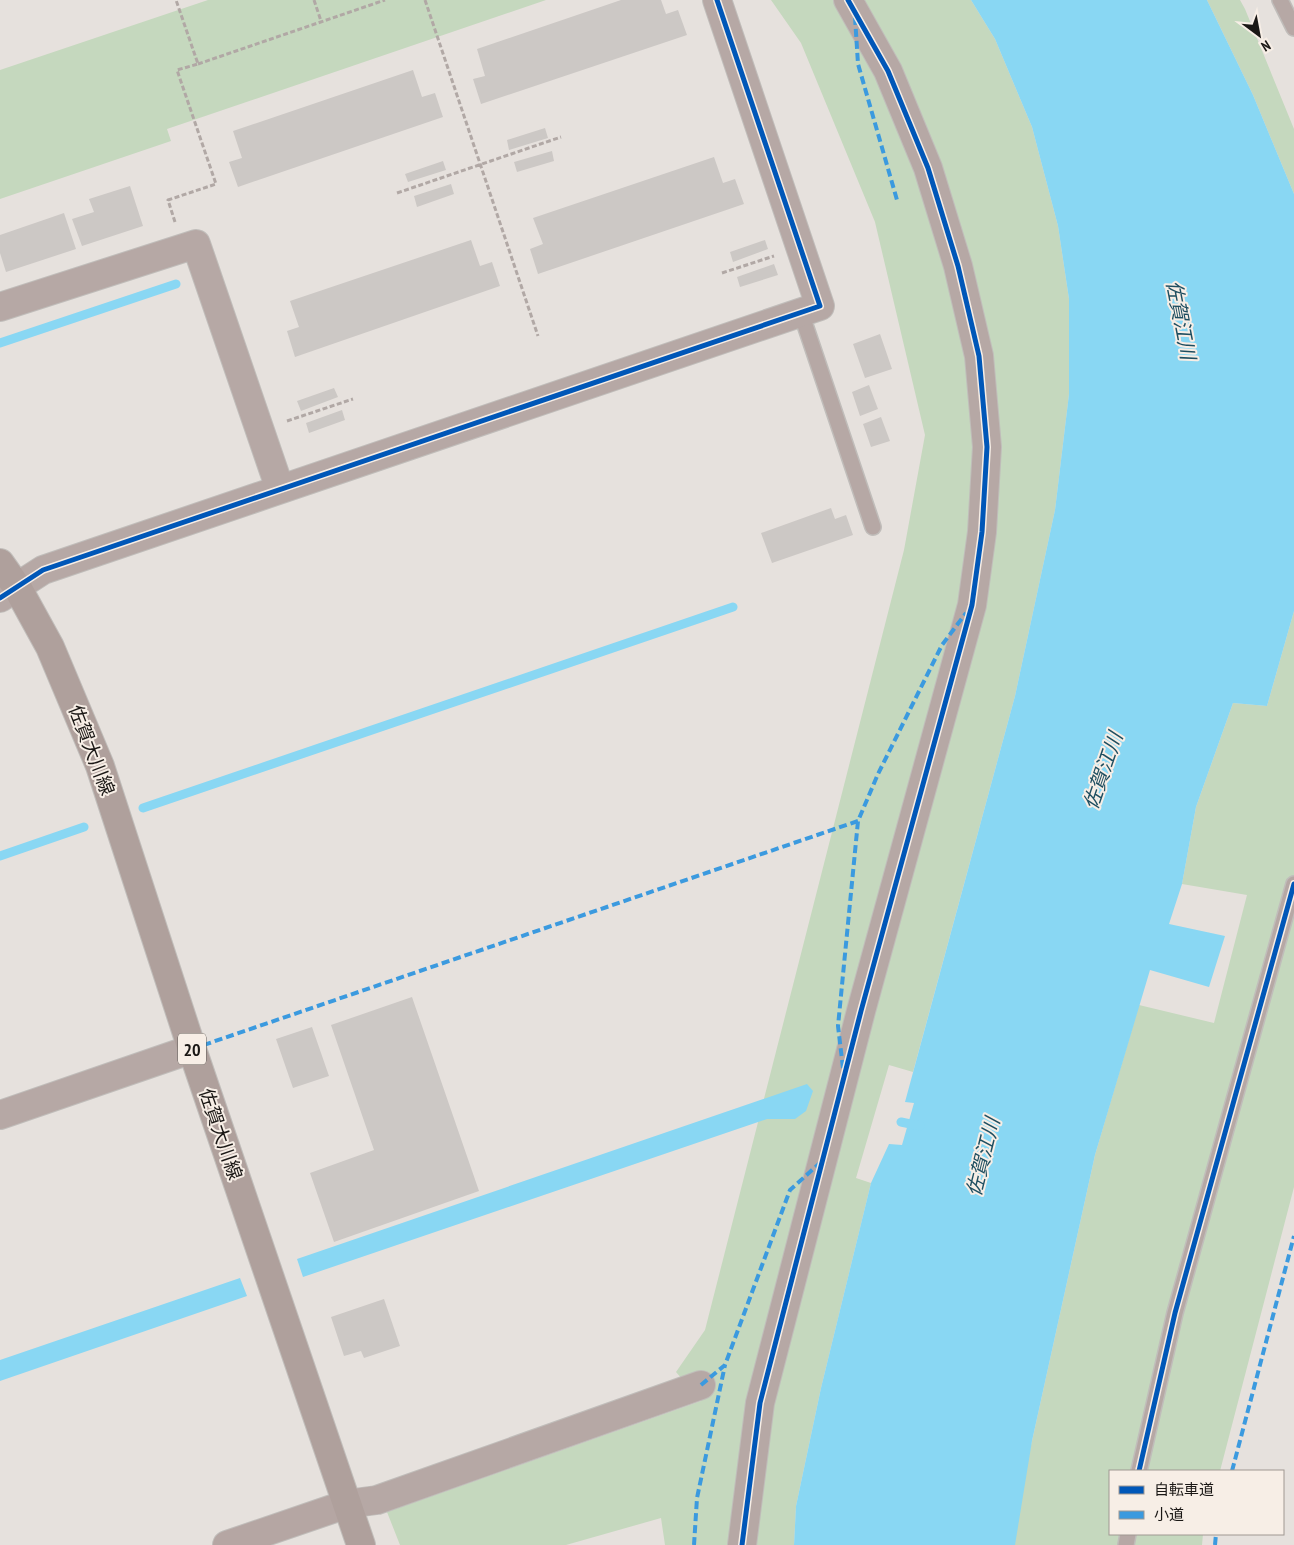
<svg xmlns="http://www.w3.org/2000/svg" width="1294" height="1545" font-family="'PT Sans Narrow','Noto Sans JP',sans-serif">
<rect width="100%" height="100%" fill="#e6e1dd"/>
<path fill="#c5d8be" d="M208 0H546L167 129 171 141 0 199V70Z
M771 0H971L995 39 1032 127 1058 226 1069 299V394L1055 510 1015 696 913 1072 889 1065 856 1178 871 1183 821 1388 796 1506 794 1545H665L661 1518 566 1545H400L387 1512 701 1401 676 1372 705 1330 904 550 925 435 875 222 801 43Z
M1207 0H1240L1245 9 1294 129V194L1253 95Z
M1294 611V1187L1220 1471H1110V1534H1203L1202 1545H1007L1032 1441 1095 1155 1139 1005 1214 1023 1247 895 1182 884 1196 807 1233 703 1267 706Z"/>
<path fill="#89d7f3" d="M971 0H1207L1253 95 1294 194V611L1267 706 1233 703 1196 807 1182 884 1169 924 1225 936 1209 987 1150 970 1095 1155 1032 1441 1015 1545H794L796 1506 821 1388 871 1183 889 1144 902 1145 914 1103 905 1102 1015 696 1055 510 1069 394V299L1058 226 1032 127 995 39Z
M807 1084 813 1091 806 1111 795 1119H767L303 1277 297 1259Z
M240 1278 247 1296 0 1381V1360Z"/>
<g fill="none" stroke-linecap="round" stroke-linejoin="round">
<path stroke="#89d7f3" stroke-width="9" d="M0 343 176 284
M143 808 733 607
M0 856 84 827
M901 1122 920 1126"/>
</g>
<path fill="#ccc8c5" d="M621 0H661L666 14 678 10 687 35 481 104 473 79 485 76 477 49Z
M413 70 422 97 435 93 443 117 238 187 229 162 242 158 233 131Z
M545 128 548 138 509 150 507 140Z
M552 151 554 161 517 172 514 162Z
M714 157 723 183 735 179 744 204 538 274 530 249 543 244 533 218Z
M443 161 446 170 408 182 405 174Z
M451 184 454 194 417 207 414 196Z
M130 186 143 226 82 246 72 219 94 212 89 199Z
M64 213 76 249 6 272 0 253V235Z
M471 240 480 266 492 262 500 286 295 357 287 331 299 327 290 301Z
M765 240 768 249 733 262 730 252Z
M774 264 778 275 740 287 737 277Z
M880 334 892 369 865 378 853 344Z
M869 385 878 409 860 416 852 392Z
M334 388 338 397 301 411 297 401Z
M342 410 345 420 309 433 306 423Z
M881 417 890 441 871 447 863 424Z
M831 508 835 519 846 515 853 535 772 563 761 533Z
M412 997 479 1191 334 1242 310 1173 374 1150 331 1025Z
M312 1027 329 1076 293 1088 276 1039Z
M384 1299 400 1346 364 1358 361 1351 344 1356 331 1317Z"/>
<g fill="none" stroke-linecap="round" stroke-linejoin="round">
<defs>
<path id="lane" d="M1280 0 1294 28
M801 313 873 527
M1139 1471 1175 1313 1294 884
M1126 1545 1128 1534"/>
<path id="street" d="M0 307 196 244 280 489
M0 598 43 570 820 306 717 0
M0 1115 192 1049
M347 1504 377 1500 701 1385
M742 1545 760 1403 861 1011 972 605 982 532 987 447 979 356 958 266 928 168 888 71 848 0"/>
<path id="secondary" d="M227 1545 347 1504"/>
<path id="primary" d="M0 563 17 587 50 647 100 766 192 1049 361 1545"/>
</defs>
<use href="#lane" stroke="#c0bdba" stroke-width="18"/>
<use href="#street" stroke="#c0bdba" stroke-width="30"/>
<use href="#secondary" stroke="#c0bdba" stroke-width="30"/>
<use href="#primary" stroke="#c0bdba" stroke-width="30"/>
<path stroke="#b1a8a5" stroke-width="3" stroke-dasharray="5 2.5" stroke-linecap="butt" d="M314 0 321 21
M425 0 538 336
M198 64 385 0
M397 193 561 137
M175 222 168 200 216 184 177 70 198 64 176 0
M722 273 774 256
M287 421 353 399"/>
<use href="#lane" stroke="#b6a8a5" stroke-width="15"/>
<use href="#street" stroke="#b6a8a5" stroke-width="28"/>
<use href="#secondary" stroke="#b5a6a3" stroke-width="28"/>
<use href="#primary" stroke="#afa09c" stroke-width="28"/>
<path stroke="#3b9adf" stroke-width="4" stroke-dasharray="8 4" stroke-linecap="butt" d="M855 17 858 64 897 200
M192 1049 858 821
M843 1068 838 1026 858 821 878 774 942 645 966 613
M701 1385 725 1365 790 1190 821 1162
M1232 1471 1294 1236
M694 1545 697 1498 725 1365
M1215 1545 1216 1534"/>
<defs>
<path id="cycleway" d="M0 598 43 570 820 306 717 0
M1139 1471 1175 1313 1294 884
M742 1545 760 1403 861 1011 972 605 982 532 987 447 979 356 958 266 928 168 888 71 848 0"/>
</defs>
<use href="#cycleway" stroke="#f7eee6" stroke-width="8"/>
<use href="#cycleway" stroke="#0057b8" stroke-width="5"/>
</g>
<g text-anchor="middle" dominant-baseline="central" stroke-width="4" stroke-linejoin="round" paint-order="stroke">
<rect fill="#f7eee6" stroke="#5c5854" stroke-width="1" x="178" y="1033.5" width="28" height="31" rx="4"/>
<g font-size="18" font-weight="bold" fill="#1a1715">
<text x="192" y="1049">20</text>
</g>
<g font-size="19" fill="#1a1715" stroke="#f7eee6">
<text transform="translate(92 750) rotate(69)">佐賀大川線</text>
<text transform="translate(221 1134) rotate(71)">佐賀大川線</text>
</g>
<g font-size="20" font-style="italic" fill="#1e4e60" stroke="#f7eee6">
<text transform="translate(1181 320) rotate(79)">佐賀江川</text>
<text transform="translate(1103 771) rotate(-71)">佐賀江川</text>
<text transform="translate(983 1157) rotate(-76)">佐賀江川</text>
</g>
</g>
<rect x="1109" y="1470" width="175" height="65" fill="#f7eee6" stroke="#9f9892"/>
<rect x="1119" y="1486" width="25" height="8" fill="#0057b8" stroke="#9f9892"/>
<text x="1154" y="1495" font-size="15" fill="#1a1715">自転車道</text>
<rect x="1119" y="1511" width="25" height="8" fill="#3b9adf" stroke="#9f9892"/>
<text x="1154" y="1520" font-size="15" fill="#1a1715">小道</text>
<g transform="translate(1259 35) rotate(148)" stroke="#f7eee6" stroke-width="4" paint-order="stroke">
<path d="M0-4L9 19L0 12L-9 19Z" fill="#1a1715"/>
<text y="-8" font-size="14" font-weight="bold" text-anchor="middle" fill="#1a1715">N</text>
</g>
</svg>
